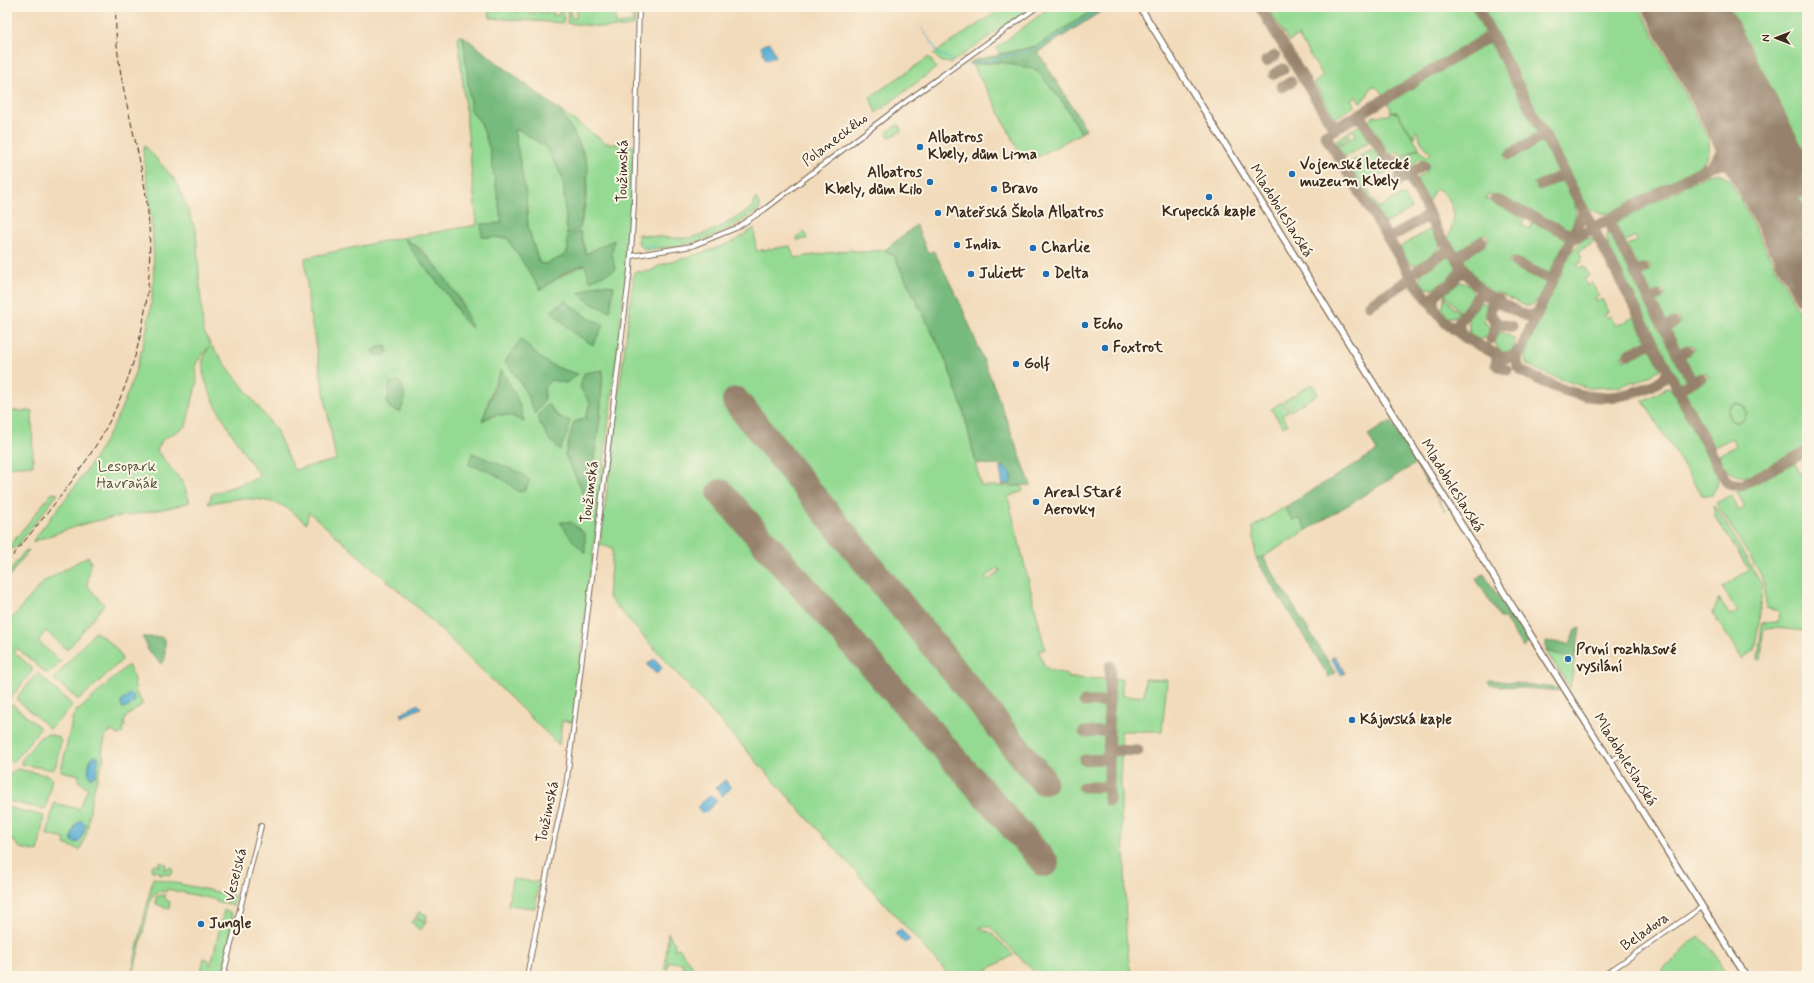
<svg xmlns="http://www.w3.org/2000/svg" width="1814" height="983" font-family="Mynerve,sans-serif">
<rect width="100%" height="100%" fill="#fcf5e5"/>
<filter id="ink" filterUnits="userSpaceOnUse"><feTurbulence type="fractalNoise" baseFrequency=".025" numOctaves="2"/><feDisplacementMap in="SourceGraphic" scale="8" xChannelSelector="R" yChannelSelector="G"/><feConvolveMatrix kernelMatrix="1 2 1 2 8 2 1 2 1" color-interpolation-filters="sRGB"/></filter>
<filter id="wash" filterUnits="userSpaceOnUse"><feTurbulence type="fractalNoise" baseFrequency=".012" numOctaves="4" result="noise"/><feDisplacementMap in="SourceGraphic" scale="16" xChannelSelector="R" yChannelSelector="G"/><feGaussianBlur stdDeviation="0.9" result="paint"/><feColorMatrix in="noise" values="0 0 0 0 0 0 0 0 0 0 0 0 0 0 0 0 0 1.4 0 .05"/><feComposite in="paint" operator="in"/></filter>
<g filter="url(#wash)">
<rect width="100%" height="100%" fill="#f2dbbb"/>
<path fill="#94da93" stroke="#688258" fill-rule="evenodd" d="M489 7 496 8V11H500L503 7H516V12L528 11 529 13H534V7H539V12L547 13V7H553V15H559L560 7H564L563 23 490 18Z
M568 7H571V18H576L577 7H573H634L635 25C615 31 588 25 567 23ZM625 10 627 13H631L633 22 616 24 615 15Z
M1004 7H1032L951 63 942 62 933 54Z
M1050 7H1098L1037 46 1000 54 996 48Z
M1267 7H1472L1484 31 1478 39 1385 96 1376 87H1371L1366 98 1360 102 1356 96 1351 99 1355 106 1335 118 1314 83 1323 76 1298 36 1289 41Z
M1483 7H1639L1709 140C1710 151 1709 157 1701 165L1609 213C1598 216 1592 211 1585 203Z
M1674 7H1807V261Z
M458 36H463L471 111 481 123 490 150 502 223 483 237 507 238 541 290C563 272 587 264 612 253L614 240 586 254 580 231C571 246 560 268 539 263L528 227 526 196 514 130H519L546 147 563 178 567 235 580 228C584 214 590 179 587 165 584 147 569 126 559 110L606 143 634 146 632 202 627 235V268L573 722 562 721 559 745 416 606 309 512 306 523C298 517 288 507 278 504 255 496 231 498 208 504L212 494 258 478 260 476C245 455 197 385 203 361 204 356 207 351 209 347L196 363 197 382 186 426 162 440 157 451 183 483 190 502C160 512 128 514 96 521 74 526 53 535 32 542 60 505 92 468 113 426 134 384 149 334 153 287 156 242 149 196 143 151L145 146 176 181 196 231 203 330 210 344 276 430 294 470 336 460 309 308 305 258 384 241 477 225ZM405 239 421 249 438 268 463 304V320C448 291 423 267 405 239ZM600 284 594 305 579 293ZM565 301 590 319 595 341 593 345ZM521 339C541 361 548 366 577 374L566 383 551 380 544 387 545 399 535 413C527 393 519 378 505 362ZM501 370 523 421C510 413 496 412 483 421L491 392ZM603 371 600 417 587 509 580 485 565 455 574 422 585 419 590 403 580 387ZM388 398 400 412 390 408 387 403ZM548 404 558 416 570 421 560 450 550 440 537 418ZM472 453 498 464 518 492 506 481 487 469Z
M1491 43 1540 136 1511 152 1505 153 1506 160 1512 159 1514 154 1541 139 1560 175 1541 184 1539 181 1534 183 1537 190 1561 178C1572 198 1582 206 1571 228L1564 230 1488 194 1486 199 1493 202 1494 201 1525 216 1521 225 1530 229 1534 220 1562 234 1565 241 1548 276 1511 258 1508 263 1544 278 1546 282C1541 291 1538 307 1526 306L1497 292 1495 296 1493 295 1476 279 1462 259V257L1489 239 1486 233 1480 237 1481 239 1460 254H1458L1448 239C1452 224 1458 216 1449 200 1446 196 1443 191 1437 189L1434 191 1428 202 1416 182 1417 178 1427 171 1420 159 1410 165 1405 164 1402 159 1419 148 1426 157 1431 153 1422 143 1417 131 1414 133 1416 137 1414 138 1397 112H1392L1397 113 1419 147 1401 158 1397 151 1389 156 1369 122C1373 111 1383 118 1390 114L1391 109 1387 101 1482 44Z
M929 57 936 68 876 113 870 97Z
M1001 62 1037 70 1064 104 1081 133 1027 163 1017 148 994 102 972 65Z
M899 124 901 131 891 137 888 136V131Z
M1358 126C1364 127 1369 136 1368 142L1347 156H1343L1336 147 1356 135 1352 129 1348 132 1350 136 1335 146V141Z
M1370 150 1378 152 1388 170 1365 185 1371 196 1369 198 1349 167 1351 162Z
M1718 173 1730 180 1807 328V446L1749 476C1734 478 1725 471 1719 458L1720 454 1736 446 1732 438 1716 446 1712 445 1683 389 1709 377 1706 372 1693 380 1680 356 1695 350 1692 345 1678 352 1666 329 1680 323 1678 317 1664 326 1651 301 1666 295 1663 290 1650 298 1637 274 1651 268 1649 263 1636 271 1623 247 1637 241 1635 236 1621 244 1612 225 1709 174ZM1737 403 1744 406 1747 413 1744 419 1737 422 1730 419 1727 413 1730 406Z
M1401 195H1404L1412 208 1384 225 1370 199 1372 198 1379 208Z
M756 198 760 206V209C738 224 714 239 687 244 674 247 660 248 647 250H644L638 243V234C649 236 683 240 693 237 715 232 735 219 753 207V201Z
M754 228 756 251 790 246 794 258 849 250 862 252 885 250 894 256 944 356 963 409 981 486H1022L1023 491 1008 497 1045 649 1039 651C1045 671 1048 670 1067 674L1068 678 1122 679V696H1144L1145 679 1167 680 1162 731H1121V817L1125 867 1126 937 1131 976H1038L990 927H980L981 930 990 932 1014 955 975 976H950L608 597 613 548 600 545 634 272 651 271 660 265 705 252 735 241ZM998 568 1000 571 987 581 985 578Z
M1609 229 1688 379 1686 384 1681 386 1609 248 1607 237Z
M1429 230 1432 231 1440 243 1438 250 1417 265 1408 263 1400 247Z
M803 232 805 233 807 239 797 240V237Z
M1585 238H1590L1595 242 1579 251 1582 258 1580 259 1582 262 1577 264 1580 268 1584 266 1589 276 1584 279 1587 286 1592 283 1599 296 1595 298 1597 302 1602 299 1608 312 1604 315 1606 318 1610 316 1616 326 1634 317 1648 343 1622 355 1624 360 1649 346 1661 369 1635 383 1634 381 1618 387 1588 388 1549 375 1528 365 1526 362 1525 356 1534 331 1569 254Z
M1443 257 1451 258 1456 266 1455 274 1433 289 1423 287 1420 282 1421 272Z
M1460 282C1469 284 1473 288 1473 297L1460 312 1445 294Z
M1445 296 1452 307 1459 312 1455 317H1446L1442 311Z
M1480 303H1488L1491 304 1483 322 1487 324 1491 329 1487 337 1479 340 1470 335 1468 319Z
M1503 332 1514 339 1515 345 1511 351 1503 352 1497 348 1495 340 1499 333Z
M1312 384 1318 394 1290 411 1284 401Z
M1667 388 1671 389 1718 477 1717 486 1712 495 1706 496 1701 494 1643 401Z
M1282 402 1288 412 1282 415 1288 424 1283 427 1271 409Z
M1728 413a9 9 0 1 1 18 0a9 9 0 1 1-18 0Z
M7 411H32L33 465 7 467Z
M1794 462 1807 486V631L1775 628 1765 629 1763 634 1761 660H1758L1762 623 1778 622 1779 611 1766 608 1765 588 1761 575 1716 503 1731 495 1739 511 1745 507 1737 492Z
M52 493 58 494 16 547 7 550V546L12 543Z
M1713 506 1717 509 1762 585 1759 623 1754 650 1742 659 1713 613 1719 598 1730 616 1738 612 1723 589 1724 586 1749 570 1715 516Z
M1285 507 1286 511 1300 518 1307 530 1263 557 1256 558 1253 527Z
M29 550 7 579V574L25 551Z
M88 556 91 563 87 585 104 605 67 650 46 631 38 641 61 662 50 673H46L17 648 14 652 32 668V671L7 703V624L43 582Z
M95 632C104 636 121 651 122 660L80 699H77L55 680V677Z
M1546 651 1575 659 1570 688Z
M128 665 133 675 136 693 143 704 126 717 124 722 125 726 122 729 123 733 119 735 111 731 106 735 102 752 104 757 92 795 87 832 80 850 64 844 65 839 47 835 54 803 79 809 88 788 78 781 79 775 61 771 73 716 78 709 79 710ZM132 695 135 700 129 707 121 703 122 700ZM79 821 84 831 78 843 72 839 73 832Z
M36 674H39L72 705 71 708 50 729 18 700V696Z
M12 704 40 728 13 763 7 758V711Z
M48 734 58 737 61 741 56 765 53 770 21 764V761L40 737Z
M18 769 50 776 52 778 46 808 43 809 7 801C7 790 4 773 18 769Z
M7 807 44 816 38 852 20 848 14 841 7 839Z
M158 862 167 864 164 869 172 867 173 870 172 874 168 875 163 873 162 875H160V872L152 871 151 868 154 864 161 867Z
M153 878 236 896 233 906 227 904V902L217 903V900L167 889 166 892C159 890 155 892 151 898L133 976H131Z
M512 879 539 882 535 908 508 905Z
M160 895H165L164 898 170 902 169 909 156 904V897Z
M224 910 231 913C238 927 226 962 220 976H200L204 958 209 960V964L211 965Z
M420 912 427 915 426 923 416 915Z
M416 917 425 924 420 930 411 922Z
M668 933 675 944 674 949 679 948 696 972 683 971V963L669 962 668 969H665Z
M1700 937 1714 952 1727 976H1662L1663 970 1691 942Z"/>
<path fill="#77ba7d" stroke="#59724e" d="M1098 7H1108L1038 52 1086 129 1081 133 1064 104 1037 70 1001 62 970 64 972 61 1037 46Z
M463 36 559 110 574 133 588 166 586 194 580 228 567 235 563 178 546 147 519 130H514L526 196 528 227 539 263 545 264 564 256 568 251 567 238 580 231 586 254 614 240 612 253 615 270 590 281 585 265C569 267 553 281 541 290L507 238 482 237 481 224 502 223 490 150 481 123 471 111Z
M916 225 928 253 934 251 961 305 992 381 1031 485 1009 486 1008 484 1011 483 1013 477 1005 468 1001 466 976 463 963 409 944 356 894 256 885 250Z
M404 238C436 259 458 292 472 328L463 320 454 303 419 260Z
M600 284 614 286 610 311 594 305 578 293Z
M565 301 590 319 604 324 593 345 574 333 551 311Z
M521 339C542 361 548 366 578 374L566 383 551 380 544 387 545 399 535 414C527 393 519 378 505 362Z
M386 346 388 352C383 357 379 357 374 354L373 351 376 348Z
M501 370C511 385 521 404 524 422 510 414 496 411 482 421Z
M603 370 600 417 587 510 580 485 565 455 574 422 585 419 590 403 580 387 584 373Z
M399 381C407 390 405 402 400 412L390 408 387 403 390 383Z
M548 403 557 416 570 421 567 434 560 450 550 440 537 418Z
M1391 421 1445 511 1415 464 1307 530 1300 519 1292 520 1285 507 1377 451 1368 435Z
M472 453 521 473 530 481 524 491 518 492C502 477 491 470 469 465Z
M560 522H571L585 534V553L573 541Z
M1263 557 1335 673 1329 677 1259 564 1256 558Z
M1484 574 1507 611 1531 641 1523 648 1504 617 1501 619 1476 579Z
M1580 628 1575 659 1546 651V641L1570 644 1575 630Z
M142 637H161L165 640V659L161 664 147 650V645Z
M1490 680 1558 688 1559 691 1490 685 1488 681Z"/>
<path fill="#57aed4" stroke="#496c79" d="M770 42 776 57 766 60 761 46Z
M1001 466C1009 470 1014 474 1011 483L1003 485 1000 470Z
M1335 656 1345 673 1342 675 1331 658Z
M654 659 662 668 656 674 647 665Z
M130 694 134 696V702L129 707 122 708 121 701Z
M418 704 421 708 401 717V714Z
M96 756 99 758 96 775 91 778C86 773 89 764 91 758Z
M725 780 731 788 722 796 716 788Z
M711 795 717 801 703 814 697 807Z
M82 820 86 824 80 841 75 843 72 841C72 833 74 822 82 820Z
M901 929 910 940 904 943 895 934Z"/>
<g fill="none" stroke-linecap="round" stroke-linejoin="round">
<path stroke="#57aed4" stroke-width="1" d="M922 28 939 54 954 61
M968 65 1037 49 1104 7
M639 242 643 246H655"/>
<path stroke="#96826c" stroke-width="11" d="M1260 7 1330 122 1336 125 1342 124
M1477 7 1726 481 1732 485H1742L1807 451
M1492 35 1325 135 1414 281 1446 323 1466 338 1503 358 1513 357 1519 350
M1266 61 1275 56
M1274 74 1283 69
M1282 87 1291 82
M1352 118H1359L1363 121 1385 157 1398 163 1401 174 1406 176
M1511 154 1545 135
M1710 166C1741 155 1752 191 1763 212
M1403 178 1424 165
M1397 182 1401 175 1408 176C1420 192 1427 210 1435 228 1440 237 1447 245 1453 253 1475 285 1477 293 1514 310 1521 314 1529 319 1537 313
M1541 185 1565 174
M1495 199 1573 236
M1608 220 1692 382 1678 390
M1396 234 1424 218 1428 217 1434 225
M1570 241 1583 214V209
M1457 258 1482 241
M1516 263 1552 280
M1418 270 1445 252 1453 253
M1635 273 1644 269
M1649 301 1658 296
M1369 305 1412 278
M1435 310C1428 295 1442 290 1452 282 1455 279 1457 275 1460 272L1466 274
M1493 318 1497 323 1512 327
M1664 328 1673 323
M1465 337 1459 329V322L1478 296 1481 294 1485 295
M1491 339 1497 324C1489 316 1488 307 1496 299L1499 300
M1629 354 1653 342
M1678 355 1687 350
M1503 358 1497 359 1496 364 1498 366 1507 370
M1667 369C1668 378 1661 380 1655 384 1615 404 1582 400 1542 381 1534 377 1524 374 1518 367L1517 358 1571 240 1710 166C1736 147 1714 119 1703 97
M1692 382 1701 378
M1084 702H1106L1109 705 1110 666
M1084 732 1108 731 1109 705
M1109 753 1113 750 1138 751
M1084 760 1108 759 1109 729
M1109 784V757
M1083 787H1106L1109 784V801"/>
<path stroke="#96826c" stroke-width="28" d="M1657 7 1807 294
M1684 7 1807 242
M1714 7 1807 185
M736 401 1043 781
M721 493 1045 863"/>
</g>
</g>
<g filter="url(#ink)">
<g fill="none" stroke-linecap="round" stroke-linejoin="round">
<defs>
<path id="minor" d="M631 256 692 246 736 228 765 209 908 100 1037 7
M1611 761 1622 754
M223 976 261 826
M527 976 550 857 566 787 630 270 634 203 639 7
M1603 976 1702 907"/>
<path id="major" d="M1140 7 1484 561 1746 976"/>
</defs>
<use href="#minor" stroke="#7b6855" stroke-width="6"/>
<use href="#major" stroke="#7b6855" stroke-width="8"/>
<use href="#minor" stroke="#fff" stroke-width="4"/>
<use href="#major" stroke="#fff" stroke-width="5.5"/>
<path stroke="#3b2a1e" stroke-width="1" stroke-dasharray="6 3" stroke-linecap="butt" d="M7 563C36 526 68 490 93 450 142 373 159 279 145 189 135 128 113 69 116 7"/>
</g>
</g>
<g fill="#1f6fb2" stroke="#fcf5e5" stroke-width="1.5">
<circle cx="920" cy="147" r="4"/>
<circle cx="1292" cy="174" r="4"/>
<circle cx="930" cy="182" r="4"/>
<circle cx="994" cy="189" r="4"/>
<circle cx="1209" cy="197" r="4"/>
<circle cx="938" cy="213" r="4"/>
<circle cx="957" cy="245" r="4"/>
<circle cx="1033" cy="248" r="4"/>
<circle cx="971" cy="274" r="4"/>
<circle cx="1046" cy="274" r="4"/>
<circle cx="1085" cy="325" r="4"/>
<circle cx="1105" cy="348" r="4"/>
<circle cx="1016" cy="364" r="4"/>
<circle cx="1036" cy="502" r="4"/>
<circle cx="1568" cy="659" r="4"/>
<circle cx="1352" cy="720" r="4"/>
<circle cx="201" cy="924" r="4"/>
</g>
<g text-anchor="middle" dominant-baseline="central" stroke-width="4" stroke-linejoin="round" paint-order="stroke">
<g font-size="15" font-weight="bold" fill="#3b2a1e" stroke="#fcf5e5" text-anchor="start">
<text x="928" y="138">Albatros<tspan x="928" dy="17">Kbely, dům Lima</tspan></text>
<text x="1300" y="165">Vojenské letecké<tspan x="1300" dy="17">muzeum Kbely</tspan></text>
<text x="922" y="173" text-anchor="end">Albatros<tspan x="922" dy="17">Kbely, dům Kilo</tspan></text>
<text x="1002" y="189">Bravo</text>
<text x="1209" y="212" text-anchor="middle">Krupecká kaple</text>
<text x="946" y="213">Mateřská Škola Albatros</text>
<text x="965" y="245">India</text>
<text x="1041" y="248">Charlie</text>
<text x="979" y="274">Juliett</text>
<text x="1054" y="274">Delta</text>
<text x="1093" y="325">Echo</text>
<text x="1113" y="348">Foxtrot</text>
<text x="1024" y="364">Golf</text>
<text x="1044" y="493">Areal Staré<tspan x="1044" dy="17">Aerovky</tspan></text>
<text x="1576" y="650">První rozhlasové<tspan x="1576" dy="17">vysilání</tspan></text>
<text x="1360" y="720">Kájovská kaple</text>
<text x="209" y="924">Jungle</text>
</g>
<g font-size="15" fill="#3b2a1e" stroke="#fcf5e5">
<text transform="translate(835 140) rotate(-37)">Polaneckého</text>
<text transform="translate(623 171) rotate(-89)">Toužimská</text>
<text transform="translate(1281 211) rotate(58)">Mladoboleslavská</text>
<text transform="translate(1452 486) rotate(58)">Mladoboleslavská</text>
<text transform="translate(590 492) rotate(-83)">Toužimská</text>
<text transform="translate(1625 760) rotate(58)">Mladoboleslavská</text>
<text transform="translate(548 812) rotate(-78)">Toužimská</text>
<text transform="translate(236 875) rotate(-76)">Veselská</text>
<text transform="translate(1645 932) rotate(-35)">Beladova</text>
</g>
<g font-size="15" fill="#51563b" stroke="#fcf5e5">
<text x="127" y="467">Lesopark<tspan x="127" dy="17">Havraňák</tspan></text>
</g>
</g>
<rect width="1814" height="983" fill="none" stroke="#fcf5e5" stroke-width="24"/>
<g transform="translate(1776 38) rotate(270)" stroke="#fcf5e5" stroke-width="3" paint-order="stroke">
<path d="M0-3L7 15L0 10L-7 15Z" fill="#3b2a1e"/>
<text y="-6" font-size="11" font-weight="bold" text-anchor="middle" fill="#3b2a1e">N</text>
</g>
</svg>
